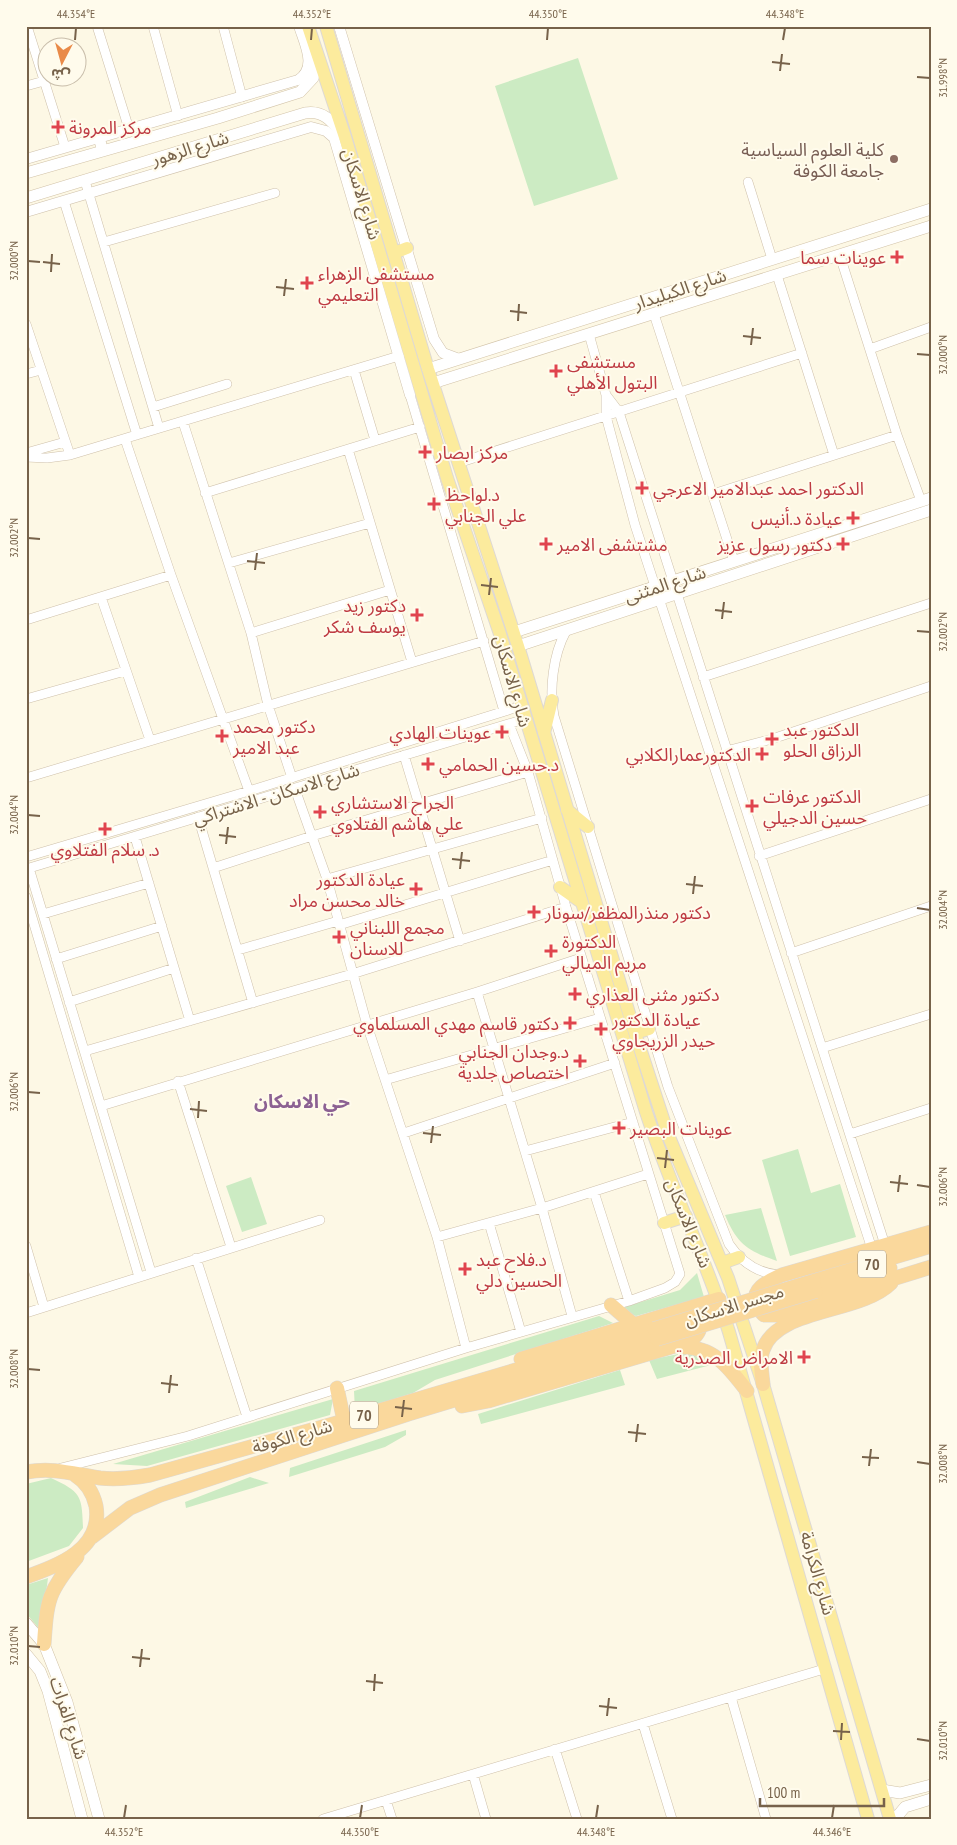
<svg xmlns="http://www.w3.org/2000/svg" width="957" height="1845" font-family="'PT Sans Narrow','Noto Sans Arabic',sans-serif">
<rect width="100%" height="100%" fill="#fdf8e5"/>
<path fill="#ccebc3" d="M578 58 618 179 534 206 495 86Z
M798 1149 811 1193 840 1184 856 1237 790 1256 762 1160Z
M251 1177 267 1224 242 1232 226 1186Z
M761 1208 777 1261C748 1251 737 1244 725 1215Z
M697 1273 704 1297 636 1316 618 1309 680 1290Z
M599 1316 613 1323 435 1380 413 1393 355 1411 354 1391Z
M688 1352 715 1364 657 1379 649 1360Z
M620 1370 625 1385 481 1424 478 1414Z
M333 1399 330 1415 147 1466 113 1464Z
M406 1430V1435L385 1447 289 1477 290 1468Z
M250 1477 269 1483 186 1508 185 1502Z
M51 1478C81 1492 82 1495 83 1528L69 1546 26 1562V1484Z
M48 1578 41 1631 26 1613V1585Z"/>
<g fill="none" stroke-linecap="round" stroke-linejoin="round">
<defs>
<path id="minor" d="M27 26 65 147
M97 26 129 129
M153 26 178 116
M223 26 242 97
M26 86 44 81
M85 181 159 428
M748 182 772 259
M64 201 137 435
M104 242 275 193
M840 256 897 435 921 501
M777 275 834 455
M654 314 734 561
M26 324 70 455
M589 334 606 395V416L635 525 872 1249
M870 349 931 327
M354 370 375 440
M26 374 41 370
M410 395 504 711
M606 395 619 412 885 1245
M153 407 227 384
M183 422 251 633 268 705 292 778
M125 439 171 575 249 791
M348 449 412 662
M26 453 65 442
M26 457 47 458 70 455 399 356
M458 463 802 353
M205 493 420 427
M713 494 897 435
M229 563 370 523
M101 597 150 740
M26 620 171 575
M566 631C553 655 549 690 554 716L668 1087 729 1244C741 1262 757 1273 779 1275
M251 633 390 590
M703 677 931 603
M26 699 125 671
M726 751 772 739 931 686
M404 755 460 941
M26 778 484 641
M295 789 327 879 367 1025 437 1237 466 1348
M198 817 253 1003
M135 837 190 1021
M759 856 931 799
M26 857 249 791 521 706
M29 868 151 1272
M213 868 312 836 528 772
M26 869 525 719
M327 879 542 818
M26 897 139 1277
M43 914 149 883
M339 925 553 860
M238 950 338 921
M791 953 931 906
M56 959 162 926
M477 992 542 1208 572 1316
M69 1002 174 968
M822 1048 931 1014
M85 1051 352 974 566 907
M385 1080 600 1018
M178 1081 231 1247
M101 1106 477 992 581 958
M404 1133 615 1063
M850 1134 931 1108
M525 1151 633 1122
M594 1192 629 1301
M489 1223 521 1332
M437 1237 542 1208 648 1174
M26 1246 44 1307
M196 1258 247 1417
M26 1313 320 1220
M61 1468 188 1436 466 1348 629 1301 665 1288 675 1282 680 1274 566 907 528 772 509 724
M731 1697 766 1819
M643 1724 672 1819
M555 1749 577 1819
M473 1774 486 1819
M386 1800 392 1819
M323 1819 824 1669"/>
<path id="tertiary" d="M339 26 434 339 443 353 459 359
M26 159 298 80C318 68 304 43 299 26
M26 212 311 127 326 131 334 138 410 395"/>
<path id="secondary" d="M99 138 103 151
M26 173 218 118 300 92 313 78 317 56
M26 198 305 113C323 110 332 121 342 134
M428 369 931 209
M433 383 931 226
M514 632 931 498
M518 646 931 510
M26 1623 44 1644 67 1702 99 1819
M26 1654 40 1671 48 1691 82 1819
M882 1790 900 1793 931 1785
M895 1819 905 1807 931 1799"/>
<path id="primary" d="M308 26 345 137 447 478 499 631 646 1112C670 1186 705 1257 729 1332L868 1819
M326 26 428 369 518 646 635 1033 669 1137 728 1278 763 1384 890 1819
M394 253 407 248
M544 733 552 700
M567 810 588 827
M560 887 580 901
M635 1033 649 1029
M664 1223 686 1216
M722 1263 739 1257"/>
<path id="trunk" d="M931 1232 782 1275C767 1282 753 1287 755 1305L764 1315H776L931 1267
M814 1281 931 1246
M816 1291 890 1268
M611 1305 633 1324
M680 1347C713 1346 728 1366 747 1391
M521 1359 719 1299
M763 1384C762 1374 759 1360 763 1350 776 1308 860 1314 891 1283
M337 1388 344 1421
M462 1406 488 1401 688 1342C698 1336 702 1328 700 1317
M26 1472C54 1467 73 1474 100 1478 117 1480 133 1478 150 1475L344 1421 654 1329
M92 1537 130 1508 160 1495 408 1414 657 1339
M26 1577C59 1565 103 1549 96 1506 93 1492 86 1482 75 1475
M44 1644C47 1599 48 1592 77 1557"/>
</defs>
<use href="#minor" stroke="#cfc1ab" stroke-width="10"/>
<use href="#tertiary" stroke="#cfc1ab" stroke-width="11"/>
<use href="#secondary" stroke="#d2c3a8" stroke-width="12"/>
<use href="#primary" stroke="#ded9d4" stroke-width="14"/>
<use href="#trunk" stroke="#ded9d4" stroke-width="15"/>
<use href="#minor" stroke="#fff" stroke-width="9"/>
<use href="#tertiary" stroke="#fff" stroke-width="10"/>
<use href="#secondary" stroke="#fff" stroke-width="11"/>
<use href="#primary" stroke="#fceb9d" stroke-width="12"/>
<use href="#trunk" stroke="#fad89c" stroke-width="14"/>
<defs>
<path id="trunk-bridge" d="M654 1329 814 1281
M657 1339 816 1291"/>
</defs>
<use href="#trunk-bridge" stroke="#ded9d4" stroke-width="15" stroke-linecap="butt"/>
<use href="#trunk-bridge" stroke="#fad89c" stroke-width="14"/>
</g>
<path fill="none" stroke="#77624a" stroke-width="2" d="M75 40 76 28M311 40 312 28M547 40 548 28M783 40 785 28M772 62 790 64M780 71 782 54M917 77 930 78M28 261 40 262M43 262 60 264M51 272 52 254M276 287 294 289M284 296 286 279M510 311 527 313M518 321 519 304M743 336 761 338M751 345 753 328M917 354 930 355M28 538 40 539M247 561 265 563M255 570 257 553M481 585 498 587M489 595 491 578M715 610 732 612M722 619 724 602M917 631 930 632M28 815 40 816M219 835 236 837M226 844 228 827M452 859 470 861M460 869 462 852M686 884 703 886M693 894 695 876M917 908 930 910M28 1092 40 1093M190 1109 207 1111M198 1118 199 1101M423 1133 441 1135M431 1143 433 1126M657 1158 674 1160M665 1168 667 1150M890 1182 908 1184M917 1185 930 1187M898 1192 900 1175M28 1369 40 1370M161 1383 178 1385M169 1393 171 1375M395 1407 412 1409M402 1417 404 1400M628 1432 646 1434M636 1442 638 1424M862 1457 879 1458M917 1462 930 1464M869 1466 871 1449M28 1646 40 1647M132 1657 150 1659M140 1667 142 1649M366 1681 383 1683M374 1691 375 1674M599 1706 617 1708M607 1716 609 1698M833 1731 850 1732M917 1739 930 1741M841 1740 842 1723M124 1818 126 1805M360 1818 362 1805M596 1818 598 1805M832 1818 834 1805"/>
<g fill="#e0444e" stroke="#fffbec" stroke-width="2">
<path d="M55.5 119.5h5v5h5v5h-5v5h-5v-5h-5v-5h5z"/>
<path d="M894.5 249.5h5v5h5v5h-5v5h-5v-5h-5v-5h5z"/>
<path d="M304.5 275.5h5v5h5v5h-5v5h-5v-5h-5v-5h5z"/>
<path d="M553.5 363.5h5v5h5v5h-5v5h-5v-5h-5v-5h5z"/>
<path d="M422.5 444.5h5v5h5v5h-5v5h-5v-5h-5v-5h5z"/>
<path d="M639.5 480.5h5v5h5v5h-5v5h-5v-5h-5v-5h5z"/>
<path d="M431.5 496.5h5v5h5v5h-5v5h-5v-5h-5v-5h5z"/>
<path d="M850.5 510.5h5v5h5v5h-5v5h-5v-5h-5v-5h5z"/>
<path d="M543.5 536.5h5v5h5v5h-5v5h-5v-5h-5v-5h5z"/>
<path d="M840.5 536.5h5v5h5v5h-5v5h-5v-5h-5v-5h5z"/>
<path d="M414.5 607.5h5v5h5v5h-5v5h-5v-5h-5v-5h5z"/>
<path d="M499.5 724.5h5v5h5v5h-5v5h-5v-5h-5v-5h5z"/>
<path d="M219.5 728.5h5v5h5v5h-5v5h-5v-5h-5v-5h5z"/>
<path d="M769.5 731.5h5v5h5v5h-5v5h-5v-5h-5v-5h5z"/>
<path d="M759.5 746.5h5v5h5v5h-5v5h-5v-5h-5v-5h5z"/>
<path d="M425.5 756.5h5v5h5v5h-5v5h-5v-5h-5v-5h5z"/>
<path d="M749.5 798.5h5v5h5v5h-5v5h-5v-5h-5v-5h5z"/>
<path d="M317.5 804.5h5v5h5v5h-5v5h-5v-5h-5v-5h5z"/>
<path d="M102.5 821.5h5v5h5v5h-5v5h-5v-5h-5v-5h5z"/>
<path d="M413.5 881.5h5v5h5v5h-5v5h-5v-5h-5v-5h5z"/>
<path d="M531.5 904.5h5v5h5v5h-5v5h-5v-5h-5v-5h5z"/>
<path d="M336.5 929.5h5v5h5v5h-5v5h-5v-5h-5v-5h5z"/>
<path d="M548.5 943.5h5v5h5v5h-5v5h-5v-5h-5v-5h5z"/>
<path d="M572.5 986.5h5v5h5v5h-5v5h-5v-5h-5v-5h5z"/>
<path d="M567.5 1015.5h5v5h5v5h-5v5h-5v-5h-5v-5h5z"/>
<path d="M598.5 1021.5h5v5h5v5h-5v5h-5v-5h-5v-5h5z"/>
<path d="M577.5 1053.5h5v5h5v5h-5v5h-5v-5h-5v-5h5z"/>
<path d="M616.5 1120.5h5v5h5v5h-5v5h-5v-5h-5v-5h5z"/>
<path d="M462.5 1261.5h5v5h5v5h-5v5h-5v-5h-5v-5h5z"/>
<path d="M801.5 1349.5h5v5h5v5h-5v5h-5v-5h-5v-5h5z"/>
</g>
<circle fill="#8d6e63" stroke="#fffbec" stroke-width="2" cx="894" cy="159" r="5"/>
<g text-anchor="middle" dominant-baseline="central" stroke-width="4" stroke-linejoin="round" paint-order="stroke">
<g fill="#fffbec" stroke="#a0907b" stroke-width="1">
<rect x="858" y="1250.5" width="28" height="27" rx="4"/>
<rect x="350" y="1401.5" width="28" height="27" rx="4"/>
</g>
<g font-size="16" font-weight="bold" fill="#77624a">
<text x="872" y="1264">70</text>
<text x="364" y="1415">70</text>
</g>
<g font-size="18" fill="#be3a42" stroke="#fffbec" text-anchor="start">
<text x="69" y="127">مركز المرونة</text>
<text x="886" y="257" text-anchor="end">عوينات سما</text>
<text x="318" y="273">مستشفى الزهراء<tspan x="318" dy="21">التعليمي</tspan></text>
<text x="567" y="361">مستشفى<tspan x="567" dy="21">البتول الأهلي</tspan></text>
<text x="436" y="452">مركز ابصار</text>
<text x="653" y="488">الدكتور احمد عبدالامير الاعرجي</text>
<text x="445" y="494">د.لواحظ<tspan x="445" dy="21">علي الجنابي</tspan></text>
<text x="842" y="518" text-anchor="end">عيادة د.أنيس</text>
<text x="557" y="544">مشتشفى الامير</text>
<text x="832" y="544" text-anchor="end">دكتور رسول عزيز</text>
<text x="406" y="605" text-anchor="end">دكتور زيد<tspan x="406" dy="21">يوسف شكر</tspan></text>
<text x="233" y="726">دكتور محمد<tspan x="233" dy="21">عبد الامير</tspan></text>
<text x="783" y="729">الدكتور عبد<tspan x="783" dy="21">الرزاق الحلو</tspan></text>
<text x="491" y="732" text-anchor="end">عوينات الهادي</text>
<text x="751" y="754" text-anchor="end">الدكتورعمارالكلابي</text>
<text x="439" y="764">د.حسين الحمامي</text>
<text x="763" y="796">الدكتور عرفات<tspan x="763" dy="21">حسين الدجيلي</tspan></text>
<text x="331" y="802">الجراح الاستشاري<tspan x="331" dy="21">علي هاشم الفتلاوي</tspan></text>
<text x="105" y="849" text-anchor="middle">د. سلام الفتلاوي</text>
<text x="405" y="879" text-anchor="end">عيادة الدكتور<tspan x="405" dy="21">خالد محسن مراد</tspan></text>
<text x="545" y="912">دكتور منذرالمظفر/سونار</text>
<text x="350" y="927">مجمع اللبناني<tspan x="350" dy="21">للاسنان</tspan></text>
<text x="562" y="941">الدكتورة<tspan x="562" dy="21">مريم الميالي</tspan></text>
<text x="586" y="994">دكتور مثنى العذاري</text>
<text x="612" y="1019">عيادة الدكتور<tspan x="612" dy="21">حيدر الزريجاوي</tspan></text>
<text x="559" y="1023" text-anchor="end">دكتور قاسم مهدي المسلماوي</text>
<text x="569" y="1051" text-anchor="end">د.وجدان الجنابي<tspan x="569" dy="21">اختصاص جلدية</tspan></text>
<text x="630" y="1128">عوينات البصير</text>
<text x="476" y="1259">د.فلاح عبد<tspan x="476" dy="21">الحسين دلي</tspan></text>
<text x="793" y="1357" text-anchor="end">الامراض الصدرية</text>
</g>
<g font-size="18" fill="#77624a" stroke="#fffbec">
<text transform="translate(190 148) rotate(-17)">شارع الزهور</text>
<text transform="translate(362 194) rotate(73)">شارع الاسكان</text>
<text transform="translate(680 289) rotate(-18)">شارع الكيليدار</text>
<text transform="translate(665 584) rotate(-18)">شارع المثنى</text>
<text transform="translate(513 681) rotate(74)">شارع الاسكان</text>
<text transform="translate(276 794) rotate(-17)">شارع الاسكان - الاشتراكي</text>
<text transform="translate(689 1223) rotate(68)">شارع الاسكان</text>
<text transform="translate(734 1305) rotate(-17)">مجسر الاسكان</text>
<text transform="translate(292 1436) rotate(-16)">شارع الكوفة</text>
<text transform="translate(818 1573) rotate(74)">شارع الكرامة</text>
<text transform="translate(69 1718) rotate(72)">شارع الفرات</text>
</g>
<g font-size="18" fill="#785e54" stroke="#fffbec" text-anchor="end">
<text x="884" y="149">كلية العلوم السياسية<tspan x="884" dy="21">جامعة الكوفة</tspan></text>
</g>
<g font-size="19" font-weight="bold" fill="#8c6193" stroke="#fffbec">
<text x="302" y="1101">حي الاسكان</text>
</g>
</g>
<rect width="957" height="1845" fill="none" stroke="#fffbec" stroke-width="55"/>
<g transform="translate(62 62) rotate(186)"><circle r="24" fill="#fffbec" stroke="#c9beab"/>
<path d="M0-4L9 19L0 12L-9 19Z" fill="#e98a48"/>
<text y="-8" font-size="14" font-weight="bold" text-anchor="middle" fill="#77624a">ش</text>
</g>
<path d="M760 1798v8h124v-8" fill="none" stroke="#77624a" stroke-width="2.5"/>
<text x="767" y="1798" font-size="15" fill="#77624a" stroke="#fffbec" stroke-width="4" paint-order="stroke">100 m</text>
<rect x="28" y="28" width="902" height="1790" fill="none" stroke="#77624a" stroke-width="2"/>
<g font-size="12" text-anchor="middle" fill="#77624a">
<text x="76" y="18">44.354°E</text>
<text x="312" y="18">44.352°E</text>
<text x="548" y="18">44.350°E</text>
<text x="785" y="18">44.348°E</text>
<text transform="translate(943 78) rotate(-90)" y="4">31.998°N</text>
<text transform="translate(14 261) rotate(-90)" y="4">32.000°N</text>
<text transform="translate(943 355) rotate(-90)" y="4">32.000°N</text>
<text transform="translate(14 538) rotate(-90)" y="4">32.002°N</text>
<text transform="translate(943 632) rotate(-90)" y="4">32.002°N</text>
<text transform="translate(14 815) rotate(-90)" y="4">32.004°N</text>
<text transform="translate(943 910) rotate(-90)" y="4">32.004°N</text>
<text transform="translate(14 1092) rotate(-90)" y="4">32.006°N</text>
<text transform="translate(943 1187) rotate(-90)" y="4">32.006°N</text>
<text transform="translate(14 1369) rotate(-90)" y="4">32.008°N</text>
<text transform="translate(943 1464) rotate(-90)" y="4">32.008°N</text>
<text transform="translate(14 1646) rotate(-90)" y="4">32.010°N</text>
<text transform="translate(943 1741) rotate(-90)" y="4">32.010°N</text>
<text x="124" y="1836">44.352°E</text>
<text x="360" y="1836">44.350°E</text>
<text x="596" y="1836">44.348°E</text>
<text x="832" y="1836">44.346°E</text>
</g>
</svg>
